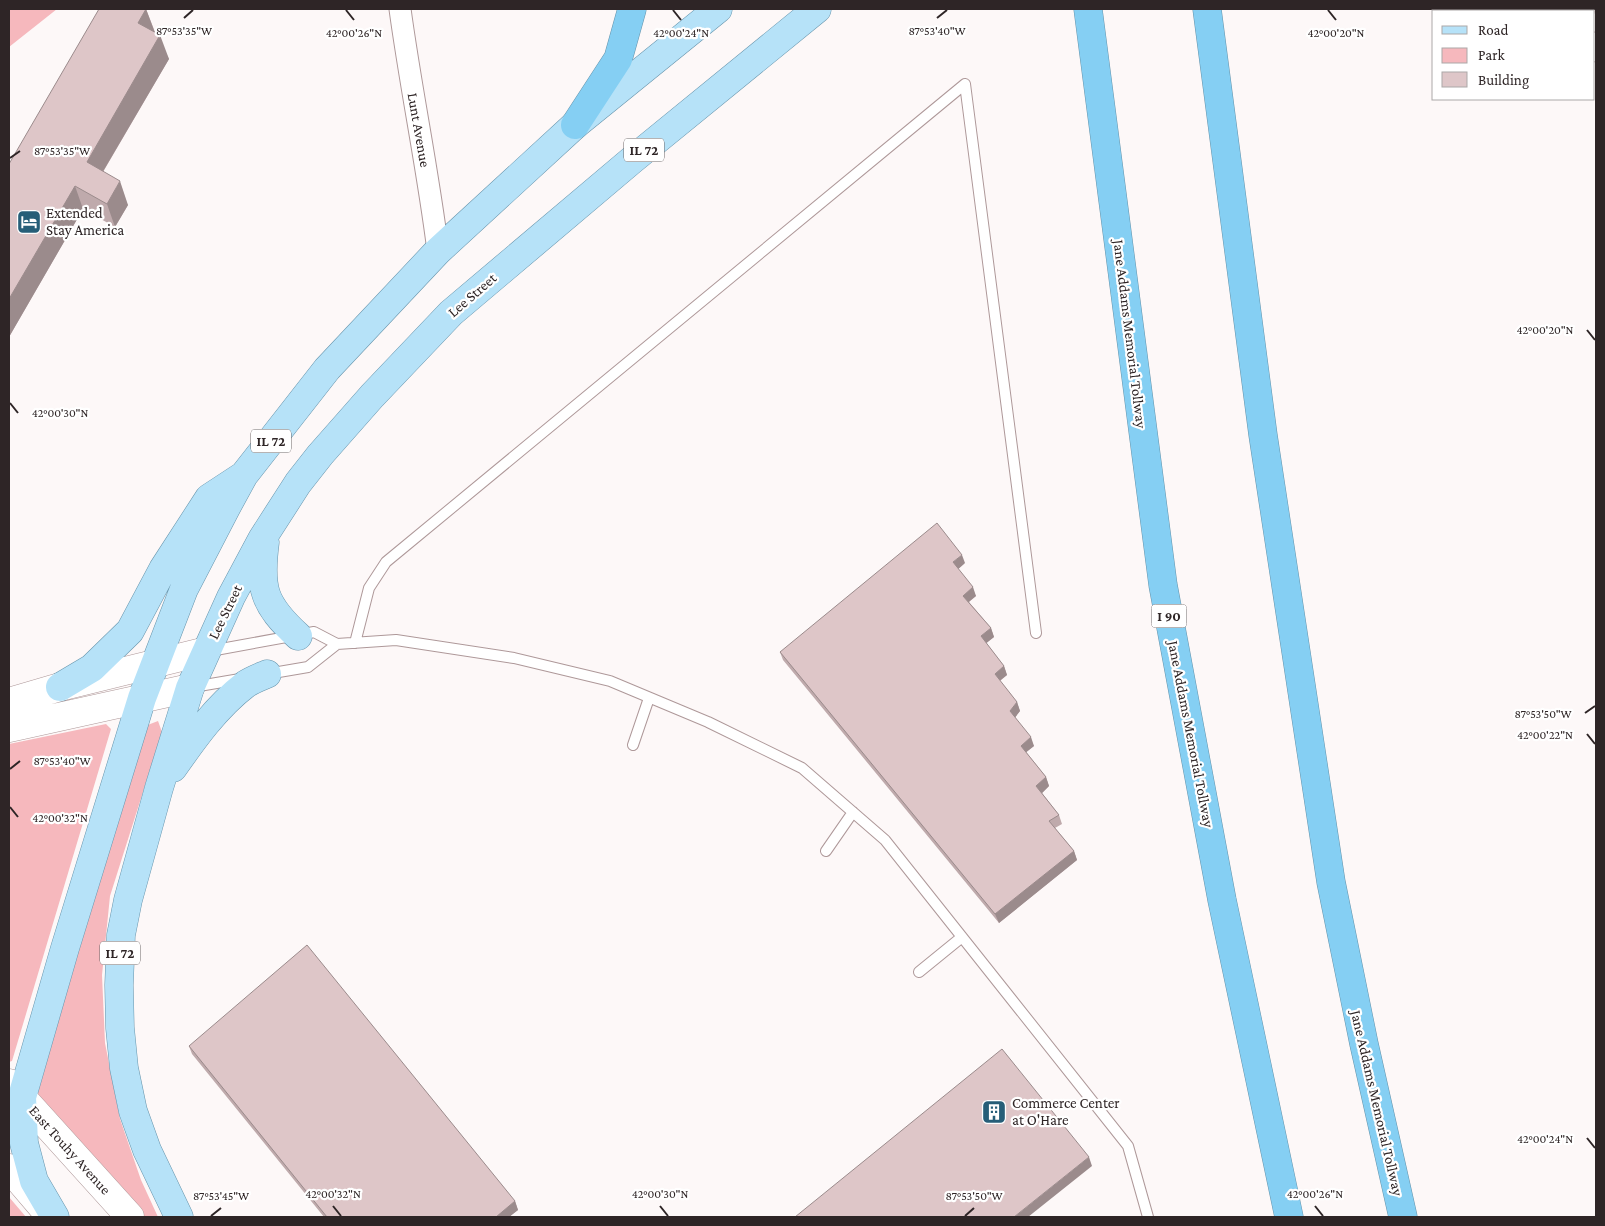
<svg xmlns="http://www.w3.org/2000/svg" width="1605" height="1226" font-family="'Crimson Pro',serif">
<rect width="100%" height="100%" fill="#fdf8f8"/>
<path fill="#f6b8bd" d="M9 9H57L9 47Z
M158 721 162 732 110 896 102 975 105 1043 120 1119 141 1180 158 1217H143L36 1094 145 726Z
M106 724 111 729 12 1061 9 1062V744Z
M9 1197 26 1217H9Z"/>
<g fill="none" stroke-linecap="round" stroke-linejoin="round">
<defs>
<path id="service" d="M355 643 369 588 386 562 965 84 1036 633
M210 651 314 632 337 644 396 640 514 658 610 681 708 722 802 768 885 840 1128 1146 1148 1217
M267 674 308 667 337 644
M193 687 240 679
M633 745 649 698
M826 851 853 812
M919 972 962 937"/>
<path id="minor" d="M400 9C411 90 428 170 438 251
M1582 9 1583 11
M1594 43 1596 51"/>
<path id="secondary" d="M9 702 60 687 206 651
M9 728 190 688
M9 1083 130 1217
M9 1168 44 1209"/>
<path id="primary" d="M265 542C259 588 263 604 298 636
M60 687 92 668 130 631 163 569 209 498 241 477
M173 768C194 738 216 707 246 684 252 680 260 677 267 674
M55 1217 34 1181 24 1143 22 1097 65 948 142 698 184 589 226 508 244 475 327 369 438 251 575 125 718 9
M179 1217 147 1150 133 1111 124 1068 120 1028 119 985 121 935 128 900 159 788 190 688 231 597 262 539 298 483 320 455 372 396 451 313 632 160 817 9"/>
<path id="motorway" d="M1088 9 1163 585 1222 900 1289 1217
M1207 9 1263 435 1331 882 1364 1044 1403 1217
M575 125 618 59 632 9"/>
</defs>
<use href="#service" stroke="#ae9899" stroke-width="12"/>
<use href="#minor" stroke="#ae9899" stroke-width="23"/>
<use href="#secondary" stroke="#ae9899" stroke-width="29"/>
<use href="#primary" stroke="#6794ab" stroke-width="29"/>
<use href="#motorway" stroke="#6794ab" stroke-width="29"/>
<use href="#service" stroke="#fff" stroke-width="10"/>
<use href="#minor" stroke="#fff" stroke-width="21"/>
<use href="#secondary" stroke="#fff" stroke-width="28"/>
<use href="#primary" stroke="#b6e2f8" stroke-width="28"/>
<use href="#motorway" stroke="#85cff3" stroke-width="28"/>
</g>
<path fill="#bfaaac" d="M146 9 155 32 169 59 103 172 128 205 115 227 83 209 9 337V164Z
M965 563 958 569 976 596 969 602 991 628 994 637 986 643 1004 666 1007 675 1000 681 1017 702 1020 711 1015 717 1034 746 1026 752 1046 777 1049 786 1042 793 1059 815 1062 824 1055 828 1074 851 1077 860 999 923 783 660 780 652Z
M189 1046 515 1201 518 1210 509 1217H324L192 1054Z"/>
<path fill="#9b8b8c" d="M146 9 155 33 138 23Z
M160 35 169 59 95 185 87 162Z
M120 181 128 205 115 227 107 204Z
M75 186 83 209 9 337V299Z
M962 555 965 563 956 571 953 562Z
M973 587 976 596 966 604 963 596Z
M991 628 994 637 984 645 981 636Z
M1004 666 1007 675 998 682 995 674Z
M1017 702 1020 711 1014 719 1010 711Z
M1031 737 1034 746 1024 754 1021 746Z
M1046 777 1049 786 1040 795 1036 786Z
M1074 851 1077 860 999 923 995 914Z
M1089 1157 1092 1166 1028 1217H1014Z
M515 1201 518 1210 509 1217H496Z"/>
<path fill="#dec6c8" stroke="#9b8b8c" d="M99 9H146L138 23 160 35 87 162 120 181 107 204 75 186 9 299V164Z
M937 523 962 555 953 562 973 587 963 596 991 628 981 636 1004 666 995 674 1017 702 1010 711 1031 737 1021 746 1046 777 1036 786 1059 815 1049 821 1074 851 995 914 780 652Z
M307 945 515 1201 496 1217H327L189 1046Z
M1002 1049 1089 1157 1014 1217H795Z"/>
<path fill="none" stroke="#2e2526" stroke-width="2" d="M346 10 354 20M673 10 681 20M1328 10 1336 20M184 18 193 10M937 18 947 10M10 158 20 151M1587 330 1595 340M10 403 18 413M1585 713 1595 706M1587 734 1595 744M10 769 20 761M10 807 18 817M1587 1138 1595 1148M333 1206 341 1216M660 1206 668 1216M1315 1206 1323 1216M211 1216 221 1208M965 1216 974 1208"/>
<defs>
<symbol id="hotel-square" viewBox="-11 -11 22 22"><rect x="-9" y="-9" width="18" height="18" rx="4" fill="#265e78" stroke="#fff"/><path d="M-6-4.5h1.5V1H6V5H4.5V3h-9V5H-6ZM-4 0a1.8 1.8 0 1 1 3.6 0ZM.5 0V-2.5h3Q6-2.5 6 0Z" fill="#fff"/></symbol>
<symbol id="building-square" viewBox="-11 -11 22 22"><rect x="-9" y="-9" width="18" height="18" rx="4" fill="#265e78" stroke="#fff"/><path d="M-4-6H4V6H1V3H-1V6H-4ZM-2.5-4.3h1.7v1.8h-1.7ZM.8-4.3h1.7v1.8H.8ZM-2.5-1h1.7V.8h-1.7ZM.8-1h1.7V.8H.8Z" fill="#fff"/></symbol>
</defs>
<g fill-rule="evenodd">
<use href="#hotel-square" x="15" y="208" width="28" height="28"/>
<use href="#building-square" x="980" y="1098" width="28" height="28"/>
</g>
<g text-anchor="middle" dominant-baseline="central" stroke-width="4.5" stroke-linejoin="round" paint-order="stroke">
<g fill="#fff" stroke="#6d6667" stroke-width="1">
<rect x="624" y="138.5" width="40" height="23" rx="4"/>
<rect x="251" y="429.5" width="40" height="23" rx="4"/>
<rect x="1151.5" y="604.5" width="35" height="23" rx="4"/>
<rect x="100" y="941.5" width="40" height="23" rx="4"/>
</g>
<g font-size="14" font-weight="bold" fill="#2e2526">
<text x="644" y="150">IL 72</text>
<text x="271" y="441">IL 72</text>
<text x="1169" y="616">I 90</text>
<text x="120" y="953">IL 72</text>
</g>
<g font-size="15" fill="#2e2526" stroke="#fff">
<text transform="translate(419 130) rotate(80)">Lunt Avenue</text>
<text transform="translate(472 295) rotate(-41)">Lee Street</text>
<text transform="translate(1130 334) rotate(83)">Jane Addams Memorial Tollway</text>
<text transform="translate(225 612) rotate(-64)">Lee Street</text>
<text transform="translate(1191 734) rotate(79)">Jane Addams Memorial Tollway</text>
<text transform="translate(1377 1103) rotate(77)">Jane Addams Memorial Tollway</text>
<text transform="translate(70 1150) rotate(48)">East Touhy Avenue</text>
</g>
<g font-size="15" fill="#2e2526" stroke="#fff" text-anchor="start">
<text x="46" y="213">Extended<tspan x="46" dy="17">Stay America</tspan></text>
<text x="1012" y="1103">Commerce Center<tspan x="1012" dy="17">at O'Hare</tspan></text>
</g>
</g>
<g font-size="12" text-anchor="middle" fill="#2e2526" stroke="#fff" stroke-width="4.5" stroke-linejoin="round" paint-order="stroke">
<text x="184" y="35">87°53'35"W</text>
<text x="937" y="35">87°53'40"W</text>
<text x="354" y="37">42°00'26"N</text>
<text x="681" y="37">42°00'24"N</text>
<text x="1336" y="37">42°00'20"N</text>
<text x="62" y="155">87°53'35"W</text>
<text x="1545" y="334">42°00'20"N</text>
<text x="60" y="417">42°00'30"N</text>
<text x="1543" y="718">87°53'50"W</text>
<text x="1545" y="739">42°00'22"N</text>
<text x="62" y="765">87°53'40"W</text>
<text x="60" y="822">42°00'32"N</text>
<text x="1545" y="1143">42°00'24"N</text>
<text x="333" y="1198">42°00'32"N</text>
<text x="660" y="1198">42°00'30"N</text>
<text x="1315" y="1198">42°00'26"N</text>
<text x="221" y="1200">87°53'45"W</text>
<text x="974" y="1200">87°53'50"W</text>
</g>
<rect width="1605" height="1226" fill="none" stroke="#2e2526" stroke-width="20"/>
<rect x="1432" y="10" width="162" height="90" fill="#ffffff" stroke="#aba8a8"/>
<rect x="1442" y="26" width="25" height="8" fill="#b6e2f8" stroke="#aba8a8"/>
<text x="1478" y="35" font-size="15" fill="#2e2526">Road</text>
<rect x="1442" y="48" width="25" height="15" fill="#f6b8bd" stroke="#aba8a8"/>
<text x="1478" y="60" font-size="15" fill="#2e2526">Park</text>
<rect x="1442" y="72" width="25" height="15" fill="#dec6c8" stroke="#aba8a8"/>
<text x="1478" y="85" font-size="15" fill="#2e2526">Building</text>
</svg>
